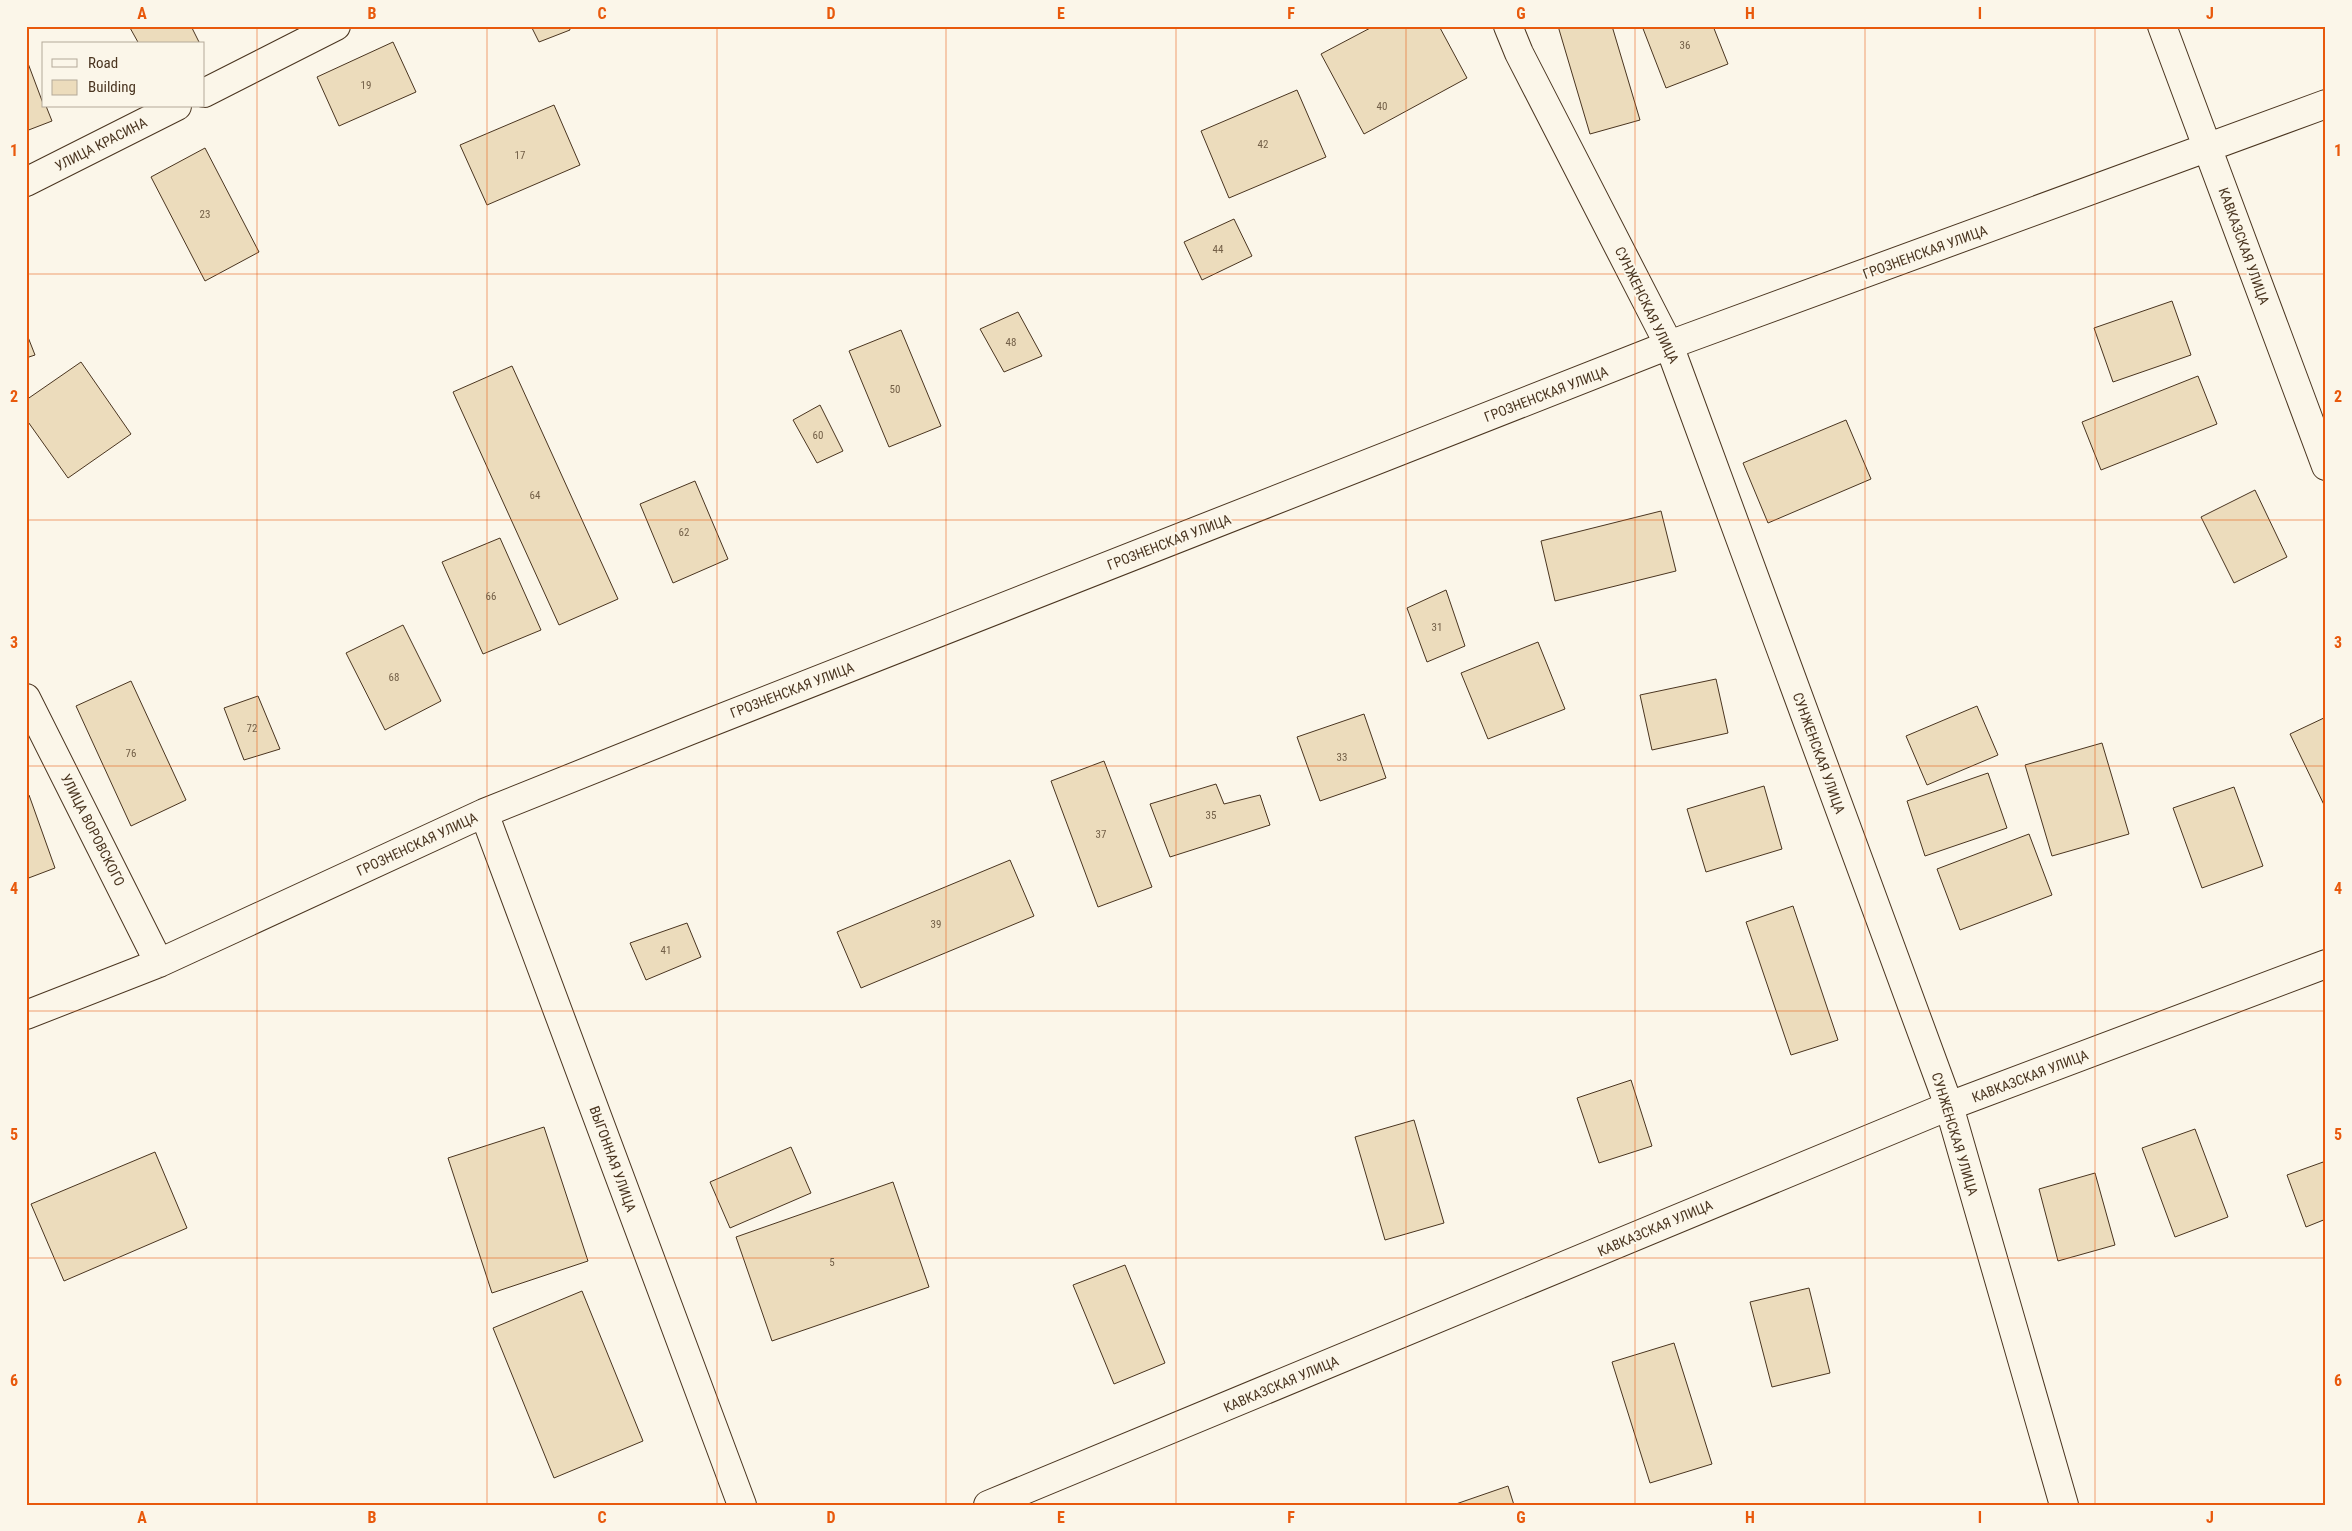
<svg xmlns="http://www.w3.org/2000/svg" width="2352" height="1531" font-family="'Roboto Condensed',sans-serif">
<rect width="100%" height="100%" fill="#fbf6e9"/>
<path fill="#ecdcbc" stroke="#4a3520" d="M129 26H191L200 44H139Z
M531 26H569L570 30 539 42Z
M1374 26H1439L1467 78 1364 134 1321 54Z
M1558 26H1612L1640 120 1590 134Z
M1642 26H1713L1728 64 1666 88Z
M393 42 416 92 339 126 317 77Z
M26 58 44 106H46L52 121 26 131Z
M1297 90 1326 157 1229 198 1201 131Z
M554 105 580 165 487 205 460 145Z
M205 148 259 252 205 281 151 177Z
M1234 219 1252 256 1202 280 1184 242Z
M2172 301 2191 355 2113 382 2094 328Z
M1018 312 1042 356 1004 372 980 329Z
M901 330 941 426 889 447 849 351Z
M26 332 35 355 26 358Z
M81 362 131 434 68 478 26 419V400Z
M512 366 618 599 559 625 453 392Z
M2198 376 2217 424 2101 470 2082 422Z
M820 405 843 451 817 463 793 420Z
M1846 420 1871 479 1768 523 1743 463Z
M695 481 728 559 673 583 640 504Z
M2255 490 2287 557 2234 583 2201 517Z
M1661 511 1676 571 1555 601 1541 541Z
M500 538 541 630 483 654 442 562Z
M1446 590 1465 646 1427 662 1407 608Z
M403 625 441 701 385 730 346 653Z
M1538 642 1565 709 1488 739 1461 673Z
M1716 679 1728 733 1652 750 1640 695Z
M131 681 186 800 131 826 76 706Z
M258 696 280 749 244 760 224 708Z
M1977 706 1998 755 1927 785 1906 736Z
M1364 714 1386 778 1320 801 1297 737Z
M2326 717V809L2290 734Z
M2102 743 2129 834 2052 856 2025 765Z
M1104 761 1152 887 1098 907 1051 781Z
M1988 773 2007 828 1925 856 1907 801Z
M1216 784 1224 804 1260 795 1270 825 1170 857 1150 804Z
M1764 786 1782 849 1706 872 1687 809Z
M2234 787 2263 866 2202 888 2173 808Z
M29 795 55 868 26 879V796Z
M2029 834 2052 895 1960 930 1937 869Z
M1010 860 1034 916 861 988 837 932Z
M1793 906 1838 1040 1791 1055 1746 922Z
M687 923 701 957 646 980 630 943Z
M1631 1080 1652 1146 1599 1163 1577 1098Z
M1414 1120 1444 1223 1385 1240 1355 1137Z
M544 1127 588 1261 492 1293 448 1158Z
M2195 1129 2228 1217 2175 1237 2142 1148Z
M791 1147 811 1193 730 1228 710 1182Z
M155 1152 187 1228 64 1281 31 1204Z
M2326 1161V1219L2306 1227 2287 1175Z
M2095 1173 2115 1245 2058 1261 2039 1189Z
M893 1182 929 1287 772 1341 736 1237Z
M1125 1265 1165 1363 1114 1384 1073 1285Z
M1809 1288 1830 1373 1772 1387 1750 1302Z
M582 1291 643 1441 554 1478 493 1328Z
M1674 1343 1712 1464 1650 1483 1612 1362Z
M1508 1486 1514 1505H1453Z"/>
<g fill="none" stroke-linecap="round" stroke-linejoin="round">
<defs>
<path id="street" d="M1508 26 1519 53 1669 345 1949 1106 2064 1505
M2162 26 2326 466
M204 93 336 26
M26 182 177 106
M26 698 159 963
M484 813 742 1505
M26 1015 159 963 484 813 691 730 1669 345 2326 104
M988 1505 1949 1106 2326 964"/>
</defs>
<use href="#street" stroke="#4a3520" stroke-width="30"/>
<use href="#street" stroke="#fbf6e9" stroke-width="28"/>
</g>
<path fill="none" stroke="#e8590c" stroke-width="1" stroke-opacity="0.55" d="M257 26V1505M487 26V1505M717 26V1505M946 26V1505M1176 26V1505M1406 26V1505M1635 26V1505M1865 26V1505M2095 26V1505M26 274H2326M26 520H2326M26 766H2326M26 1011H2326M26 1258H2326"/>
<g text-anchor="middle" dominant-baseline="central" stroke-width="4" stroke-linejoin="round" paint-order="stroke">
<g font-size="11" fill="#725f47">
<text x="1685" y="45">36</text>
<text x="366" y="85">19</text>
<text x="1382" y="106">40</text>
<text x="1263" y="144">42</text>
<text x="520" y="155">17</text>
<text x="205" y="214">23</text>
<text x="1218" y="249">44</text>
<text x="1011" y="342">48</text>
<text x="895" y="389">50</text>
<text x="818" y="435">60</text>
<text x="535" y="495">64</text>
<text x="684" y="532">62</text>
<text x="491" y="596">66</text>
<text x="1437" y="627">31</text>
<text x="394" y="677">68</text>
<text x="252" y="728">72</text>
<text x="131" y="753">76</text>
<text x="1342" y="757">33</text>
<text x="1211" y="815">35</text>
<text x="1101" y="834">37</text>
<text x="936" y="924">39</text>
<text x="666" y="950">41</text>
<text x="832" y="1262">5</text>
</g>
<g font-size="14" fill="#4a3520" stroke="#fbf6e9">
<text transform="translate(101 144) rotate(-27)">УЛИЦА КРАСИНА</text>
<text transform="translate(2244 246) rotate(70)">КАВКАЗСКАЯ УЛИЦА</text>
<text transform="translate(1925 252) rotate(-20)">ГРОЗНЕНСКАЯ УЛИЦА</text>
<text transform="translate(1647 305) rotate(64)">СУНЖЕНСКАЯ УЛИЦА</text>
<text transform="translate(1546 394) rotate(-21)">ГРОЗНЕНСКАЯ УЛИЦА</text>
<text transform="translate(1169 542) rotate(-21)">ГРОЗНЕНСКАЯ УЛИЦА</text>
<text transform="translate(792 690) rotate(-21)">ГРОЗНЕНСКАЯ УЛИЦА</text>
<text transform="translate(1819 753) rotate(70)">СУНЖЕНСКАЯ УЛИЦА</text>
<text transform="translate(93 830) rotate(63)">УЛИЦА ВОРОВСКОГО</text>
<text transform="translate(417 844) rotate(-25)">ГРОЗНЕНСКАЯ УЛИЦА</text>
<text transform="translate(2030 1076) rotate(-21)">КАВКАЗСКАЯ УЛИЦА</text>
<text transform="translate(1955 1134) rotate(73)">СУНЖЕНСКАЯ УЛИЦА</text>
<text transform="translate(613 1159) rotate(70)">ВЫГОННАЯ УЛИЦА</text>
<text transform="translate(1655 1228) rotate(-23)">КАВКАЗСКАЯ УЛИЦА</text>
<text transform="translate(1281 1384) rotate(-23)">КАВКАЗСКАЯ УЛИЦА</text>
</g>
</g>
<rect width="2352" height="1531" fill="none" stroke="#fbf6e9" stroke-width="55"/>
<rect x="42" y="42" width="162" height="65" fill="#fbf6e9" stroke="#b4a999"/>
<rect x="52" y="59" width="25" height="8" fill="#fbf6e9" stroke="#b4a999"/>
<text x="88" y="68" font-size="15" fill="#4a3520">Road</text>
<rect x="52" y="80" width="25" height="15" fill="#ecdcbc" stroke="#b4a999"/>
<text x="88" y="92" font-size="15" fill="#4a3520">Building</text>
<rect x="28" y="28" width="2296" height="1476" fill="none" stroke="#e8590c" stroke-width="2"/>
<g font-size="16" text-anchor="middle" font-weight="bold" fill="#e8590c">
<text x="142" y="19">A</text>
<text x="372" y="19">B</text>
<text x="602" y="19">C</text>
<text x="831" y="19">D</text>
<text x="1061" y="19">E</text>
<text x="1291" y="19">F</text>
<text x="1521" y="19">G</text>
<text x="1750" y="19">H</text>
<text x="1980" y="19">I</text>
<text x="2210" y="19">J</text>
<text x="14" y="156">1</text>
<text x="2338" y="156">1</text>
<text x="14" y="402">2</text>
<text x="2338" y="402">2</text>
<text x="14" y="648">3</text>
<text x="2338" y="648">3</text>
<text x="14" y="894">4</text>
<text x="2338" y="894">4</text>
<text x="14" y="1140">5</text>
<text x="2338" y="1140">5</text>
<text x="14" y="1386">6</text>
<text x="2338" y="1386">6</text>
<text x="142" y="1523">A</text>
<text x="372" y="1523">B</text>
<text x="602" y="1523">C</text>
<text x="831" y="1523">D</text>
<text x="1061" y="1523">E</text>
<text x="1291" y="1523">F</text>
<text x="1521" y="1523">G</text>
<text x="1750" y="1523">H</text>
<text x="1980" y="1523">I</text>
<text x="2210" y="1523">J</text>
</g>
</svg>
